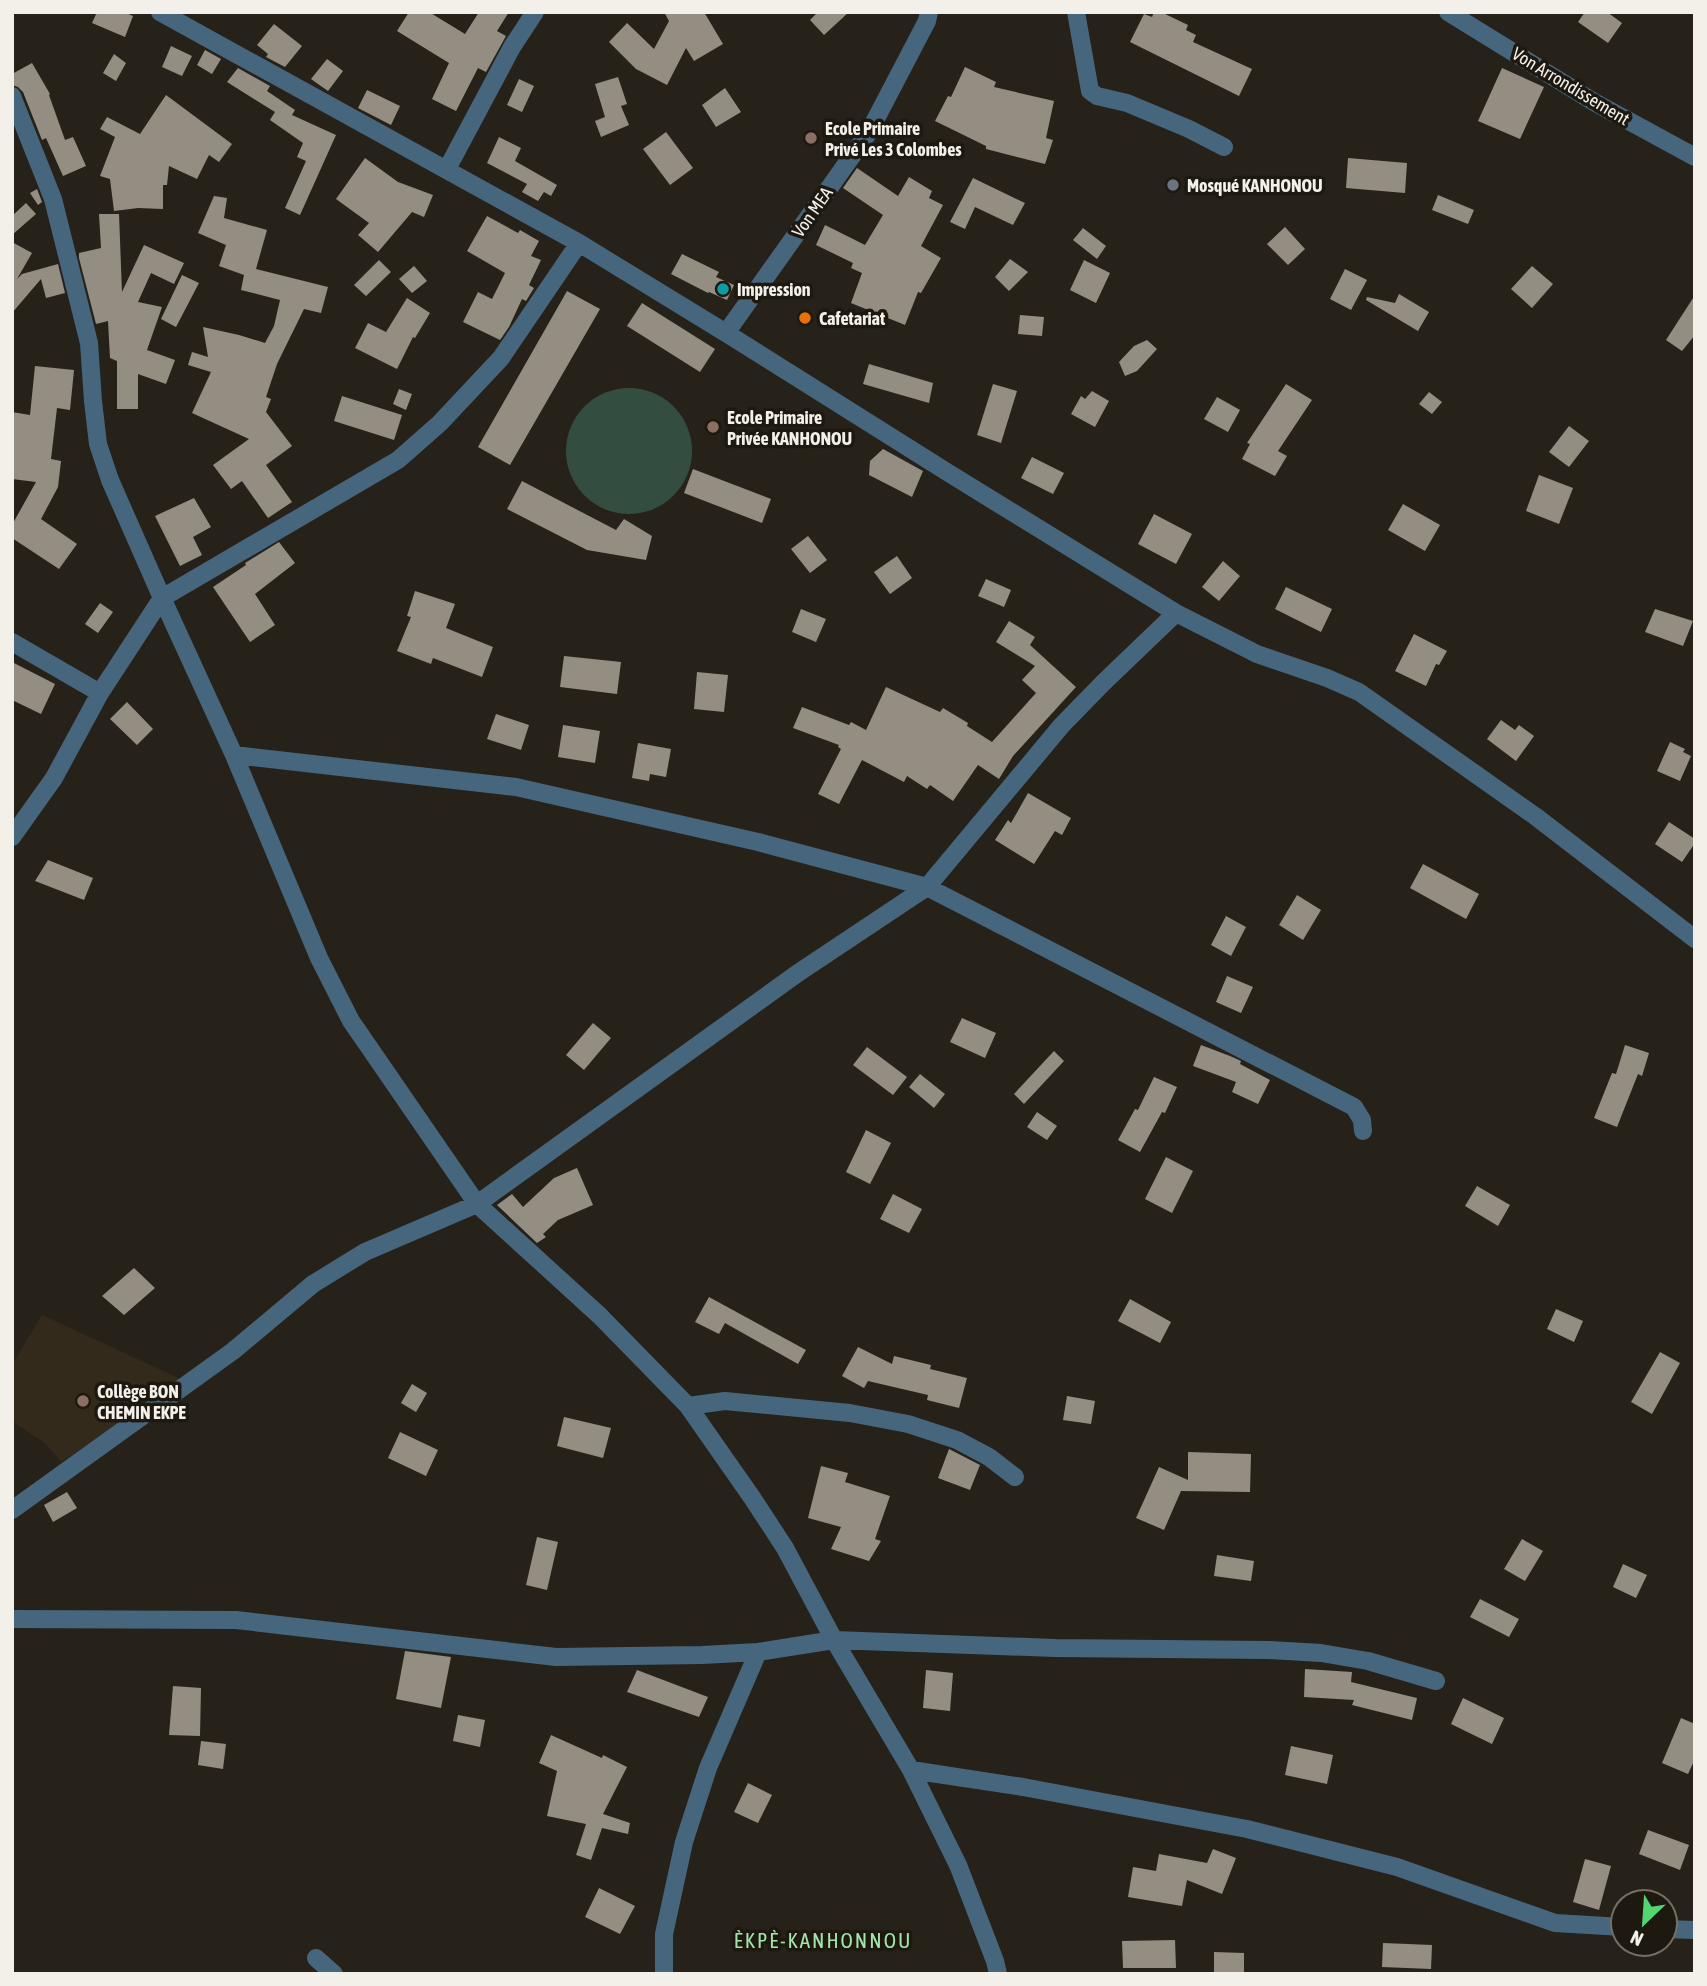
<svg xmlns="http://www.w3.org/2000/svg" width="1707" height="1986" font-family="'Asap Condensed',sans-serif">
<rect width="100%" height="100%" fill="#272219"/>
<path fill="#332a1b" d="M42 1315 185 1381 61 1462 45 1443 12 1421V1365Z"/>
<path fill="#344d41" d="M566 451a63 63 0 1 1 126 0a63 63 0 1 1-126 0Z"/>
<path fill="#948e82" d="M97 12H124L133 16 125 37 92 23Z
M409 12H429L465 34 479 12H509L497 31 506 36 486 72 478 68 456 111 432 99 449 63 397 31Z
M664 12H704L723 44 694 61 686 48 667 85 636 69 609 42 627 23 654 49 669 21Z
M818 12H849L824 35 810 20Z
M1154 12H1161L1188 25 1186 30 1196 35 1193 42 1252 69 1239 96 1130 42 1144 14 1152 17Z
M1585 12H1607L1622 23 1608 43 1578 22Z
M274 24 302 46 285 67 266 57 268 54 257 45Z
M171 46 192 56 182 76 162 67Z
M205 50 221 59 212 74 197 65Z
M114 54 126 63 116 81 103 73Z
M327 59 343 71 328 91 311 79Z
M32 63 50 94 49 95 65 140 73 137 86 166 63 176 46 138 42 140 23 92 18 87 12 85V74Z
M965 67 996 82 994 87 1054 101 1046 138 1053 140 1045 164 986 149V146L935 121 948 96 951 97Z
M238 68 270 86 267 91 295 110 292 115 336 135 300 215 285 208 306 161 297 157 303 143 270 120 275 112 227 82Z
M1502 68 1544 87 1520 139 1478 121Z
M618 77 627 104 621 106 629 125 601 137 595 121 605 117 595 84Z
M519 79 534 86 522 112 507 105Z
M725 88 741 112 716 127 702 105Z
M367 90 400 106 391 125 358 108Z
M166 95 232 144 219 162 209 155 197 179 169 166 167 185H163V209L138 208 114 211 110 179 100 176 115 137 100 129 107 117 140 134Z
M666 132 693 168 670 185 643 149Z
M499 137 521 148 515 161 557 185 551 196 544 192 538 201 522 192 527 184 487 163Z
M365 158 398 182 433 195 424 217 412 212 378 252 358 235 369 223 336 199Z
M1348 158 1407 163 1405 193 1346 188Z
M857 168 898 196 909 177 932 191 929 198 943 205 921 246 941 258 921 293 918 292 905 325 851 303 862 273 851 268 853 263 816 245 825 225 865 245 883 215 843 188Z
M973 178 1025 203 1013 225 975 207 965 229 950 222Z
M37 189 42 202 38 205 30 193Z
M1438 195 1474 210 1468 224 1432 210Z
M214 196 227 198 224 218 267 230 256 269 328 287 321 313 304 309 277 364 266 397 271 399 266 412 292 446 266 465 292 502 268 518 242 481 231 489 213 465 249 439 192 413 211 372 188 365 192 352 208 357 203 327 239 335 265 343 274 326 280 300 241 290 244 275 219 266 226 245 198 233Z
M26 203 36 214 12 235V216Z
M99 214H119L122 292 144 245 184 263 174 284 151 273 138 302 162 307 147 350 175 360 166 384 138 374V409H117V361L110 358 108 321 96 324 79 258V253L101 248Z
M487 216 518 233 520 230 539 241 531 256 541 260 529 285 534 288 526 301 522 299 509 327 500 340 463 322 478 292 492 299 505 273 467 251Z
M1285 227 1305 249 1288 265 1267 244Z
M1083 228 1106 246 1097 259 1073 240Z
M12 242 32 253 17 279 22 274 58 264 65 293 46 298 41 279 12 313Z
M682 254 719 272 716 277 734 285 727 300 709 292 708 293 671 274Z
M1010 259 1028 272 1009 291 995 277Z
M379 260 391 272 366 296 354 285Z
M1084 260 1110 273 1096 303 1070 290Z
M414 266 427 281 412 293 399 279Z
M1532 266 1553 284 1532 308 1511 289Z
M1345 269 1367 280 1351 310 1330 299Z
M182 275 199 283 176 327 161 319Z
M567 291 600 309 510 465 478 447Z
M1399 294 1429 312 1418 331 1366 300 1367 297 1395 303Z
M1695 295V335L1682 351 1666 340Z
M407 298 430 313 415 338 413 337 397 369 355 348 368 323 386 332Z
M642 303 715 349 700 372 627 326Z
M1020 315 1044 317 1042 336 1018 334Z
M1147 340 1157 349 1137 371 1125 376 1119 362 1134 346Z
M869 364 933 383 929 403 863 384Z
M35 366 74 370 70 410 57 408 51 459 61 461 58 487 41 519 77 544 59 569 12 538V525L36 482 12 479V412L30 415Z
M993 384 1017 391 1001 443 977 435Z
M1286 384 1312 400 1278 451 1287 456 1275 476 1242 459 1250 444 1247 443Z
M399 389 412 394 406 410 393 404Z
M1092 391 1109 401 1095 427 1071 414 1081 396 1085 399Z
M1429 392 1442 402 1432 414 1419 404Z
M342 396 402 415 394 440 334 421Z
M1217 397 1240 410 1228 432 1204 419Z
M1569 426 1589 441 1569 467 1549 452Z
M883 449 923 471 912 497 869 475 870 461Z
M1032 457 1064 473 1053 494 1021 478Z
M693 469 771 499 762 523 684 493Z
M1539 475 1573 488 1559 524 1526 511Z
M522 481 616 530 624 519 652 536 646 560 587 550 507 509Z
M194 498 211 527 193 537 202 555 180 566 155 516Z
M1403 504 1440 525 1425 551 1388 530Z
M1154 514 1192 534 1176 564 1138 544Z
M808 536 827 560 810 573 791 549Z
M279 542 295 563 255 594 275 625 250 642 213 587 246 565 245 563Z
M897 556 912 578 890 594 874 572Z
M1223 561 1240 576 1219 601 1202 587Z
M986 579 1011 590 1004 607 978 596Z
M1286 587 1332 609 1321 632 1275 609Z
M415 591 455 604 446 628 493 647 482 677 433 658 431 664 397 651 411 617 407 616Z
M100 603 113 612 98 633 85 624Z
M801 609 826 619 816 642 792 632Z
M1655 609 1693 621 1683 646 1645 632Z
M1009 621 1035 637 1030 645 1076 687 1013 756 999 779 978 765 953 801 930 785 927 789 907 776 904 782 862 760 839 804 818 794 841 749 838 747 839 745 793 728 802 707 849 725 851 722 866 730 886 687 940 712 943 708 968 723 967 726 992 742 1036 693 1022 680 1035 666 996 642Z
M1414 634 1447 651 1439 665 1436 664 1426 686 1395 671Z
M564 656 621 662 617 694 560 687Z
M12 662 55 684 41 714 12 700Z
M697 672 728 675 724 712 694 709Z
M127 702 153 729 137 745 110 719Z
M496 714 529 725 521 750 487 739Z
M1501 720 1515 730 1519 725 1534 736 1516 761 1487 739Z
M563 725 600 731 595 763 558 757Z
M1670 742 1685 749 1683 752 1691 756 1680 781 1657 771Z
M638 743 671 749 666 777 650 774 649 781 632 778Z
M1028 793 1071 818 1062 835 1055 831 1034 864 995 840 1008 820 1011 823Z
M1669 822 1695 839V843L1682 862 1655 844Z
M48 860 93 878 84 900 35 881Z
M1423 864 1479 894 1466 919 1410 888Z
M1297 895 1321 910 1303 940 1279 925Z
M1226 916 1246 927 1231 956 1211 945Z
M1227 976 1253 987 1241 1013 1216 1002Z
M962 1018 996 1033 985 1058 950 1042Z
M593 1023 611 1038 584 1070 566 1055Z
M1201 1045 1230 1056 1241 1061 1240 1064 1270 1080 1258 1104 1232 1092 1236 1082 1193 1066Z
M1625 1045 1649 1053 1642 1076 1638 1074 1617 1127 1594 1118 1612 1073 1616 1074Z
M867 1047 907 1077 893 1095 853 1065Z
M1054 1051 1064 1061 1024 1104 1014 1094Z
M920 1074 945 1094 934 1108 909 1087Z
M1154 1077 1177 1087 1165 1113 1162 1112 1140 1152 1118 1140 1135 1109 1138 1110Z
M1037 1112 1057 1126 1047 1140 1027 1127Z
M866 1130 891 1143 870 1184 846 1172Z
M1166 1157 1193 1171 1172 1213 1145 1199Z
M577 1168 593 1205 558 1220 543 1234 546 1237 537 1243 497 1205 512 1194 523 1207 554 1178Z
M1477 1186 1510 1205 1498 1226 1465 1206Z
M893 1194 922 1209 909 1233 880 1219Z
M134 1268 155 1288 124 1315 102 1296Z
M709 1297 806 1350 798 1364 725 1323 719 1334 695 1322Z
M1130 1299 1171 1322 1160 1343 1118 1321Z
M1556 1309 1583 1321 1574 1342 1547 1329Z
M858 1347 892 1364 894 1356 931 1365 930 1369 967 1378 959 1408 927 1400 928 1395 868 1381 864 1388 842 1376Z
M1660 1352 1680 1363 1652 1414 1631 1402Z
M412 1384 427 1393 416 1412 401 1403Z
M1067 1396 1095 1401 1091 1424 1063 1420Z
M564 1417 611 1428 603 1458 557 1446Z
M400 1432 438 1450 426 1476 388 1458Z
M949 1449 980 1465 970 1490 938 1478Z
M1188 1452 1251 1454 1250 1492 1181 1491 1164 1530 1136 1518 1159 1467 1188 1480Z
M821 1466 848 1473 845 1482 890 1496 875 1539 881 1541 869 1561 831 1549 841 1527 808 1518Z
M67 1492 77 1508 53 1522 44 1505Z
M537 1537 558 1542 547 1590 526 1585Z
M1522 1539 1543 1551 1525 1581 1504 1569Z
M1217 1555 1254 1561 1251 1581 1214 1576Z
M1623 1564 1647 1575 1636 1598 1613 1587Z
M1480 1599 1519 1619 1509 1637 1470 1617Z
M405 1651 451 1657 441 1708 396 1699Z
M1305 1669 1352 1672 1351 1682 1417 1698 1412 1720 1352 1705 1354 1700 1304 1697Z
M637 1670 708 1697 699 1717 627 1692Z
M926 1670 953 1673 950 1711 923 1708Z
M173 1686 201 1688 200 1736 169 1735Z
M1463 1698 1504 1718 1492 1744 1451 1724Z
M458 1715 485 1720 480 1747 453 1741Z
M1681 1718 1695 1724V1759L1688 1774 1662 1763Z
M551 1735 602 1758 603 1755 627 1767 603 1814 630 1823 628 1834 602 1828 591 1860 576 1855 586 1824 547 1816 557 1771 539 1763Z
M201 1741 226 1744 223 1769 198 1765Z
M1291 1746 1333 1755 1327 1784 1285 1775Z
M748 1783 772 1795 758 1823 734 1812Z
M1648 1830 1689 1845 1680 1870 1639 1854Z
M1213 1849 1236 1858 1222 1894 1187 1880 1182 1906 1128 1897 1133 1867 1156 1871 1159 1854 1207 1863Z
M1585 1859 1611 1866 1599 1910 1573 1902Z
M599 1888 635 1906 620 1934 585 1917Z
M1175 1940 1176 1968H1123L1122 1941Z
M1383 1943 1432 1945 1431 1969 1382 1967Z
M1214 1952 1244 1953V1974H1214Z"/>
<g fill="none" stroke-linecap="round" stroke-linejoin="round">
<path stroke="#46667e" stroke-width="18" d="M160 12 579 243 726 333 947 472 1176 613 1257 654 1327 678 1359 692 1535 816 1695 939
M1076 12 1090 91 1097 96 1127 103 1189 129 1224 147
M1448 12 1594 102 1695 157
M12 96 53 199 89 343 93 401 98 444 110 480 162 598 234 755 319 958 351 1021 477 1204 600 1316 688 1406 753 1499 785 1548 834 1640 911 1770 958 1865 995 1961 998 1974
M447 169 512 47 535 12
M726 333 869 132 927 21 929 12
M12 642 100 693
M234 755 516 787 758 842 927 887 1354 1107 1362 1120 1363 1131
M12 837 54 778 100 693 162 598 398 460 440 423 501 358 579 243
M688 1406 725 1401 850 1413 908 1424 957 1440 989 1457 1015 1477
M12 1510 233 1351 313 1284 365 1252 477 1204 798 973 927 887 1062 725 1104 682 1176 613
M12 1619 236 1620 556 1657 702 1655 758 1652 834 1640 1055 1648 1269 1650 1321 1653 1368 1661 1436 1681
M911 1770 1023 1787 1247 1829 1397 1867 1555 1923 1623 1927
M1665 1929 1695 1930
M316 1958 334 1974
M664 1974V1934L684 1842 708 1768 758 1652"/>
</g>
<g fill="#8d6e63" stroke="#1e1910" stroke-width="2.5">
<circle cx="811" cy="138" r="7"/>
<circle cx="713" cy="427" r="7"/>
<circle cx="83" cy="1401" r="7"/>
</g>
<circle fill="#6b7280" stroke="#1e1910" stroke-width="2.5" cx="1173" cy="185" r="7"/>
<circle fill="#0f9aa8" stroke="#1e1910" stroke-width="2.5" cx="723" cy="289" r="7"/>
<circle fill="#e8710a" stroke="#1e1910" stroke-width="2.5" cx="805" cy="318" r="7"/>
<g text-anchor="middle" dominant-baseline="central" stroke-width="7" stroke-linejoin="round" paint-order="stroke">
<g font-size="18" fill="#f3f0ea" stroke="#1e1910">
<text transform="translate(1571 86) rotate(31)">Von Arrondissement</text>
<text transform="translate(812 212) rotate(-55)">Von MEA</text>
</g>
<g font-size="18" font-weight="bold" fill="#f3f0ea" stroke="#1e1910" text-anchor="start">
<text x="825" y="128">Ecole Primaire<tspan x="825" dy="21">Privé Les 3 Colombes</tspan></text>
<text x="1187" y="185">Mosqué KANHONOU</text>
<text x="737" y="289">Impression</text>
<text x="819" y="318">Cafetariat</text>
<text x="727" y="417">Ecole Primaire<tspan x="727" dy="21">Privée KANHONOU</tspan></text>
<text x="97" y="1391">Collège BON<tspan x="97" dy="21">CHEMIN EKPE</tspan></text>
</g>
<g font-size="21" letter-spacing="2" fill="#a3e3ac" stroke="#1e1910">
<text x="823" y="1940">ÈKPÈ-KANHONNOU</text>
</g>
</g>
<rect width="1707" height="1986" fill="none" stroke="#f3f0ea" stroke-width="28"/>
<g transform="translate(1644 1923) rotate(205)"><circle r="33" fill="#1e1910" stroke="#736f67" stroke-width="2"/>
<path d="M0-5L12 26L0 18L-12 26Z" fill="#53d672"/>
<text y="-10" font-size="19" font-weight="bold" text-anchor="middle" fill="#f3f0ea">N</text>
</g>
</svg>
